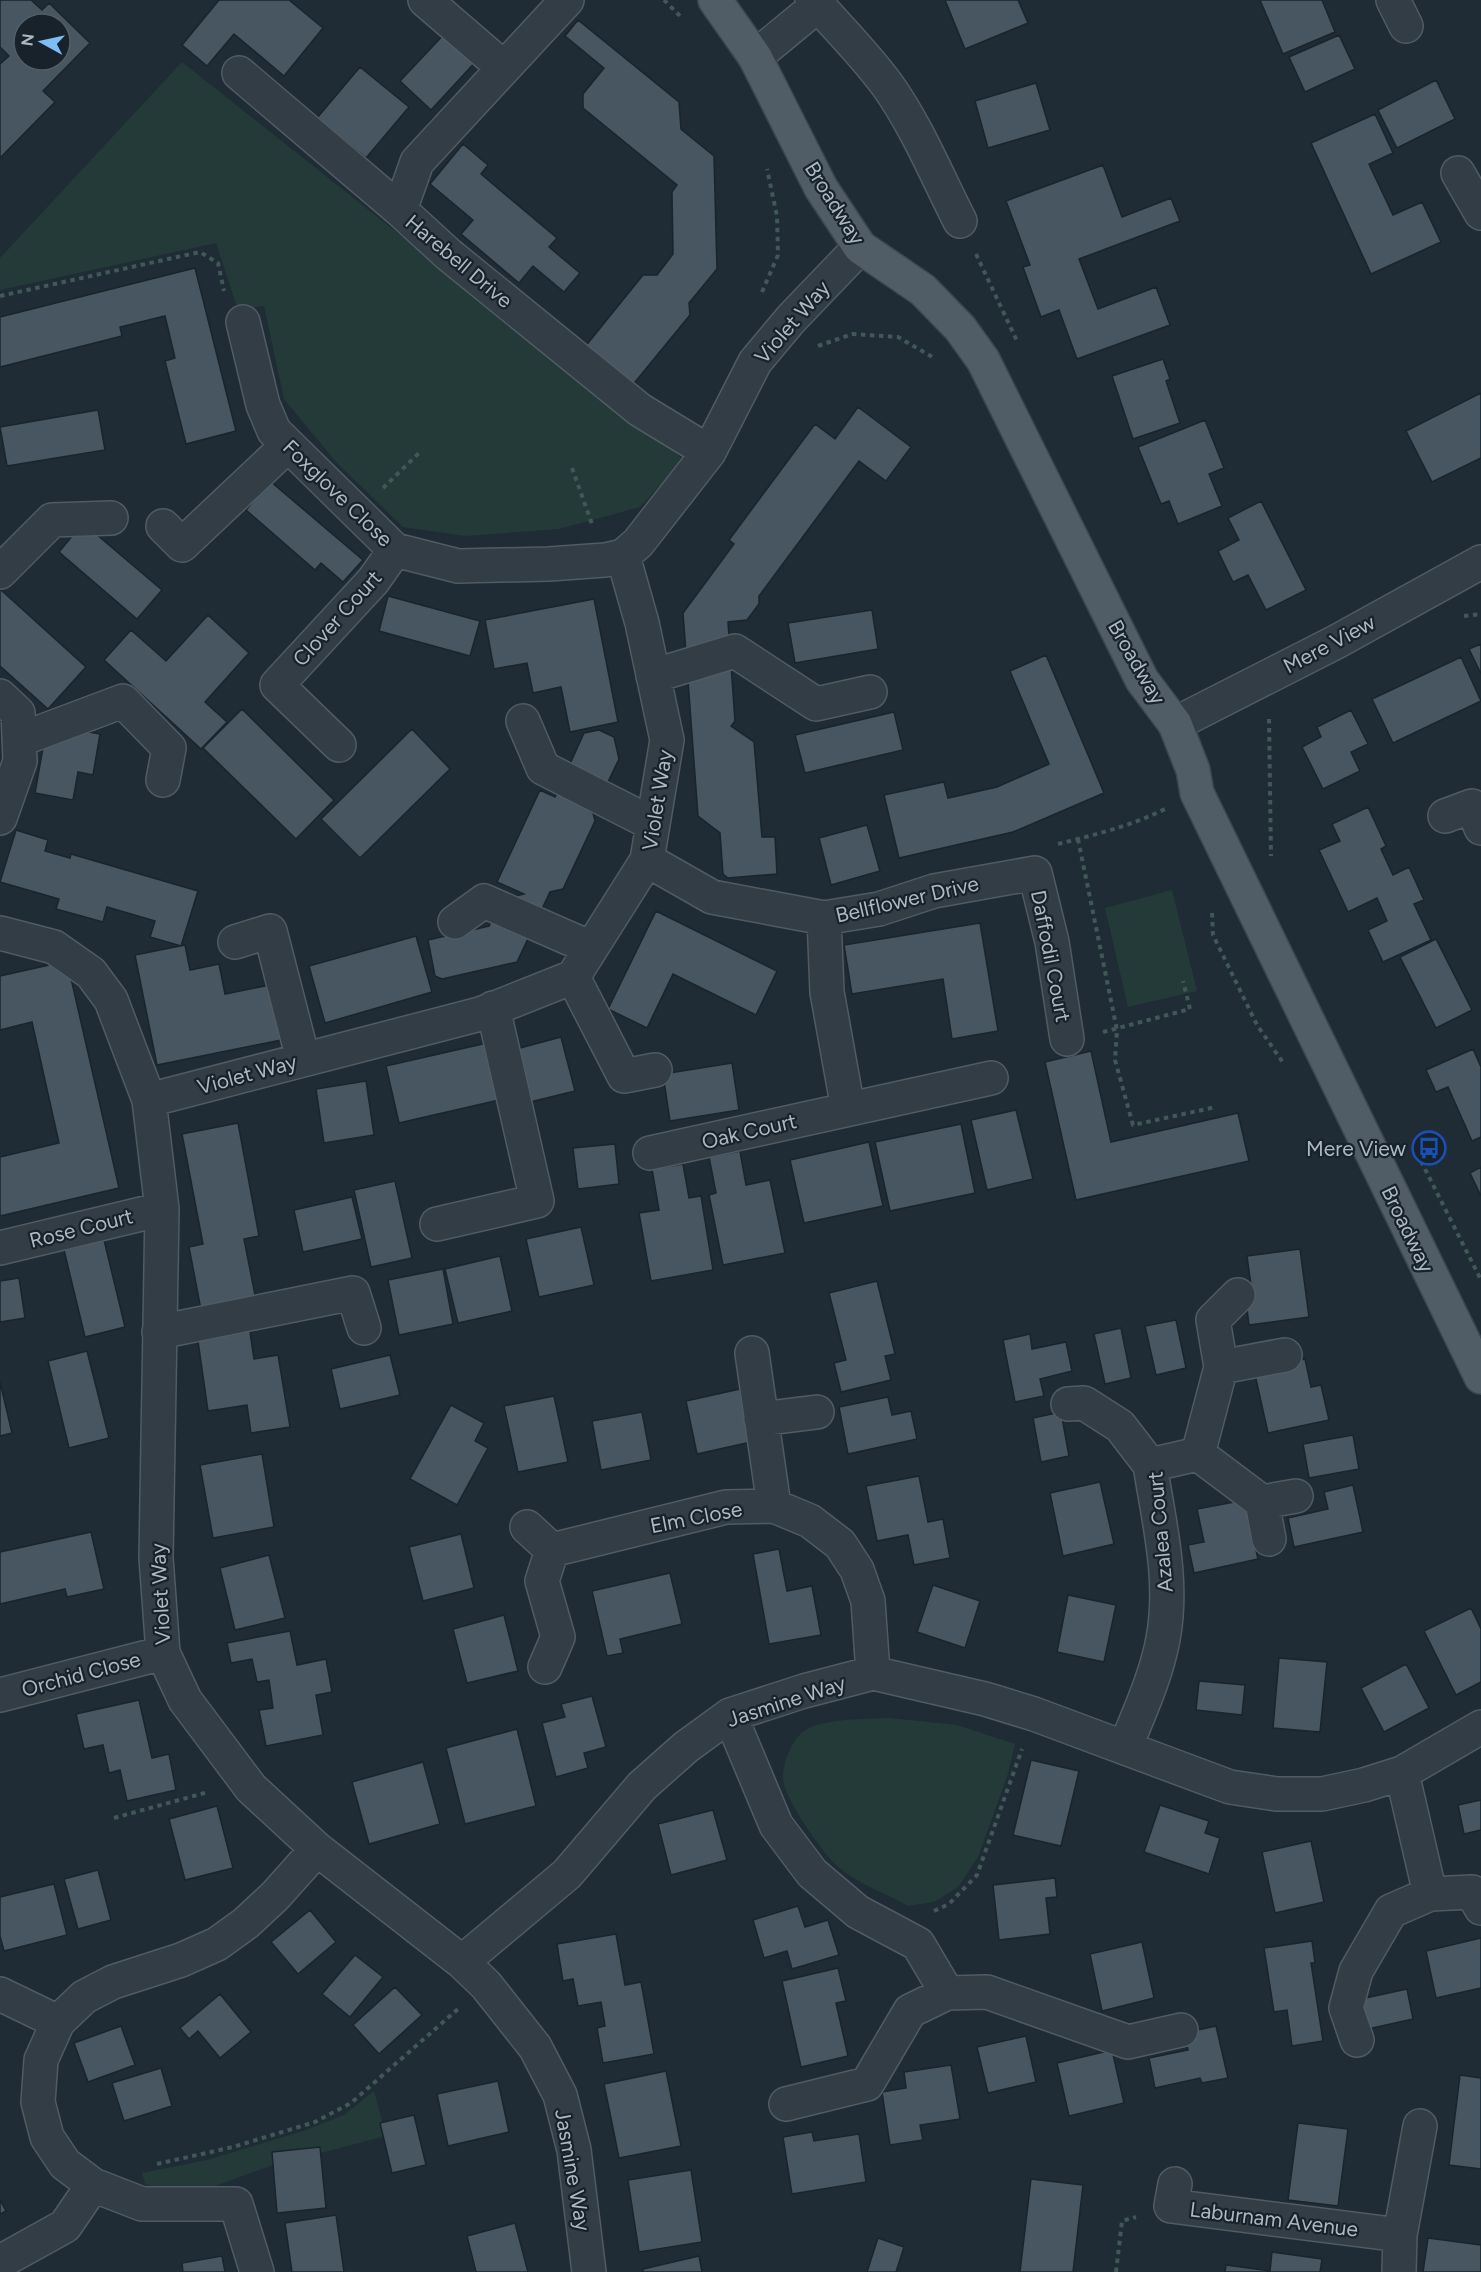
<svg xmlns="http://www.w3.org/2000/svg" width="1481" height="2272" font-family="Figtree,sans-serif">
<rect width="100%" height="100%" fill="#1f2c35"/>
<path fill="#243a38" d="M182 62 684 460 640 507 559 529 465 536 403 527 337 463 284 399 264 306 238 310 216 243 0 290V258Z
M1172 890 1197 991 1128 1007 1105 908Z
M890 1718 957 1725 1015 1744 1007 1777 978 1857 958 1887 934 1902 908 1906C884 1892 857 1884 836 1865 822 1852 788 1803 784 1784 780 1769 791 1740 804 1731 823 1718 867 1719 890 1718Z
M374 2091 386 2136 270 2166 196 2193 175 2192 145 2184 142 2173 207 2160 303 2131 344 2115Z"/>
<path fill="#475661" stroke="#1a242c" stroke-width="1.5" fill-rule="evenodd" d="M0 0H31L42 10 49 3 90 43 43 91 55 102 0 158V64L9 56 0 47ZM24 24H60V60H24Z
M219 0H289L323 28 284 76 234 34 207 66 182 45Z
M945 0H1018L1028 23 965 49Z
M1260 0H1322L1335 32 1283 54Z
M578 20 679 102 681 129 714 156 717 269 689 303 690 315 631 387 584 348 643 275H657L673 254 672 192 677 185 583 108V94L604 68 565 36Z
M450 28 480 57 431 110 400 81Z
M1339 35 1355 69 1305 92 1289 57Z
M360 67 409 107 366 158 317 118Z
M1436 80 1455 119 1397 148 1378 110Z
M1036 83 1050 130 988 148 975 101Z
M1375 114 1393 153 1369 164 1393 215 1422 202 1441 242 1371 274 1311 143Z
M463 144 488 165 481 174 557 238 549 247 580 273 564 292 533 266 519 283 461 234 473 220 430 184Z
M1103 165 1122 217 1171 198 1180 221 1079 259 1098 309 1156 287 1170 325 1077 359 1059 310 1041 317 1023 267 1030 265 1006 201Z
M195 268 236 431 186 444 165 361 175 358 165 316 120 327 122 336 0 367V317Z
M1163 359 1170 379 1166 381 1180 423 1133 439 1112 376Z
M1481 393V458L1432 482 1406 431Z
M858 407 911 447 886 481 859 461 759 596V604L747 620 728 622 735 721 731 726 754 742 762 837H775L777 874 728 878 723 874 720 833 698 816 683 613 734 544 729 540 815 424 835 439Z
M98 410 105 450 7 466 0 427Z
M1205 420 1224 468 1209 474 1222 506 1178 524 1169 501 1161 504 1138 447Z
M270 481 363 560 343 582 321 563 315 570 246 510Z
M1261 501 1306 590 1266 610 1248 575 1233 582 1218 551 1239 540 1228 518Z
M83 523 162 590 137 619 59 552Z
M0 589 86 667 48 709 0 666Z
M388 596 480 621 470 656 379 631Z
M594 599 618 722 570 732 561 687 533 693 527 663 494 669 485 620Z
M872 610 878 649 795 663 788 623Z
M208 615 249 653 205 702 227 722 201 749 104 660 131 630 166 661Z
M1481 644V674L1469 649Z
M1046 655 1104 793 1013 832 899 858 884 795 944 782 948 798 997 787 1049 764 1010 671Z
M1461 657 1481 701 1393 743 1372 699Z
M242 709 334 800 296 839 203 748Z
M1351 710 1368 744 1351 752 1360 771 1323 789 1302 747 1321 737 1317 727Z
M894 712 903 750 805 773 795 735Z
M47 725 100 734 93 775 78 772 73 800 35 793Z
M412 729 450 769 360 858 321 819Z
M599 730 614 737 619 759 593 813 595 821 563 889 550 892 517 962 442 979 435 976 428 940 489 926 503 899 524 894 497 882 540 790 555 797 584 733Z
M1368 807 1386 846 1381 849 1393 875 1409 867 1424 900 1414 904 1431 940 1383 962 1368 930 1387 921 1377 898 1348 912 1319 850 1340 841 1332 824Z
M867 825 880 871 831 885 819 838Z
M16 830 48 840 45 851 70 858 71 854 198 891 181 946 150 937 155 921 107 907 103 922 56 909 59 899 0 882Z
M656 911 777 971 756 1015 673 974 647 1028 608 1009Z
M980 923 998 1031 952 1039 943 979 852 994 844 945Z
M416 936 432 992 325 1023 309 966Z
M1436 939 1472 1010 1436 1028 1400 957Z
M185 945 190 970 219 964 225 994 299 979 286 1039 157 1065 135 955Z
M67 961 119 1188 0 1216V1157L59 1143 32 1022 0 1030V976Z
M561 1037 575 1091 522 1104 509 1051Z
M487 1043 499 1100 399 1123 386 1066Z
M1473 1049 1481 1067V1137L1472 1141 1448 1087 1436 1092 1426 1070Z
M1091 1051 1111 1142 1238 1113 1249 1161 1076 1200 1045 1062Z
M732 1063 739 1110 670 1121 663 1074Z
M366 1081 374 1135 324 1143 316 1089Z
M1016 1110 1033 1179 987 1190 971 1120Z
M238 1123 259 1236 244 1239 257 1305 202 1315 189 1247 203 1244 182 1134Z
M961 1124 975 1193 890 1211 875 1142Z
M869 1142 883 1206 804 1223 790 1160Z
M615 1144 619 1184 578 1189 573 1148Z
M740 1151 746 1185 770 1180 785 1253 723 1265 709 1195 716 1193 709 1157Z
M683 1164 689 1198 701 1196 713 1270 651 1281 639 1213 659 1210 652 1169Z
M1481 1167V1196L1470 1173Z
M395 1181 412 1258 371 1267 354 1190Z
M352 1197 362 1239 303 1252 294 1210Z
M581 1227 594 1285 539 1297 526 1239Z
M104 1240 125 1327 85 1337 64 1250Z
M1300 1249 1309 1317 1249 1325 1246 1301 1253 1300 1247 1256Z
M500 1256 512 1311 458 1323 445 1269Z
M443 1269 453 1324 399 1335 388 1280Z
M19 1278 25 1318 0 1322V1281Z
M877 1281 895 1354 885 1356 891 1380 841 1392 834 1363 846 1360 829 1293Z
M1176 1320 1186 1368 1156 1375 1145 1326Z
M249 1325 254 1359 278 1355 290 1427 251 1433 247 1405 208 1411 197 1334Z
M1121 1328 1131 1378 1105 1384 1094 1334Z
M1030 1334 1032 1349 1066 1342 1072 1371 1040 1379 1044 1396 1015 1402 1003 1340Z
M87 1351 109 1438 69 1448 48 1361Z
M390 1355 400 1395 340 1409 331 1369Z
M1305 1359 1311 1387 1321 1385 1329 1420 1268 1433 1254 1370Z
M0 1382 12 1433 0 1436Z
M740 1389 751 1442 697 1454 686 1401Z
M554 1396 568 1462 518 1472 504 1406Z
M888 1397 892 1415 911 1411 917 1439 848 1454 839 1407Z
M451 1405 484 1423 475 1441 488 1448 457 1505 410 1479Z
M642 1412 651 1460 601 1470 592 1421Z
M1061 1412 1069 1456 1041 1462 1033 1418Z
M1353 1435 1359 1469 1309 1478 1303 1444Z
M262 1454 274 1527 213 1538 200 1465Z
M919 1476 928 1522 943 1519 950 1558 914 1565 908 1535 877 1541 866 1486Z
M1100 1482 1114 1544 1063 1556 1050 1493Z
M1353 1485 1363 1532 1294 1547 1288 1518 1328 1509 1324 1492Z
M1245 1500 1258 1559 1194 1573 1188 1545 1204 1542 1197 1509Z
M91 1532 104 1589 67 1597 65 1589 0 1604V1552Z
M461 1534 474 1588 423 1601 409 1547Z
M779 1549 787 1591 812 1586 821 1635 769 1644 753 1554Z
M269 1555 285 1618 235 1630 220 1568Z
M670 1573 682 1624 620 1639 623 1653 607 1656 592 1591Z
M933 1585 980 1601 965 1648 917 1632Z
M1068 1595 1116 1605 1104 1662 1057 1652Z
M1471 1608 1481 1629V1682L1456 1695 1424 1631Z
M504 1615 518 1671 467 1683 453 1629Z
M290 1631 297 1665 326 1659 332 1692 316 1695 323 1735 266 1746 259 1710 273 1708 269 1680 257 1682 252 1659 231 1663 227 1643Z
M1279 1658 1327 1662 1320 1732 1273 1728Z
M1406 1664 1429 1708 1384 1732 1361 1688Z
M1199 1681 1245 1685 1242 1715 1196 1710Z
M592 1696 606 1747 584 1753 588 1768 556 1777 542 1723 565 1717 561 1704Z
M139 1700 152 1758 169 1754 176 1790 127 1801 120 1770 109 1773 103 1745 84 1749 76 1714Z
M517 1729 536 1806 465 1824 446 1748Z
M1031 1760 1079 1771 1061 1846 1013 1835Z
M423 1762 440 1824 369 1844 352 1782Z
M1481 1800V1830L1464 1834 1458 1805Z
M1160 1805 1209 1821 1205 1833 1220 1838 1209 1874 1144 1852Z
M217 1806 233 1868 185 1880 169 1819Z
M713 1810 727 1860 671 1875 658 1824Z
M1311 1841 1324 1902 1275 1913 1262 1852Z
M98 1870 111 1920 78 1929 64 1879Z
M1055 1878 1057 1897 1046 1898 1050 1934 999 1940 993 1885Z
M54 1884 67 1935 4 1951 0 1936V1897Z
M798 1906 805 1927 828 1920 839 1955 792 1969 787 1951 764 1958 753 1920Z
M310 1910 336 1942 298 1974 271 1942Z
M616 1934 625 1985 641 1982 654 2054 603 2063 597 2028 605 2026 601 2002 578 2006 573 1979 563 1981 557 1944Z
M1481 1938V1988L1436 1998 1426 1951Z
M1312 1941 1315 1963H1311L1323 2041 1292 2046 1287 2010 1274 2012 1264 1948Z
M1142 1942 1154 1998 1102 2011 1090 1954Z
M355 1955 383 1977 350 2017 322 1994Z
M838 1968 846 2001 836 2003 848 2056 801 2067 782 1981Z
M395 1987 422 2015 379 2054 353 2025Z
M1407 1989 1413 2019 1368 2029 1361 1999Z
M220 1994 251 2032 220 2058 198 2031 189 2039 180 2028Z
M121 2026 135 2065 88 2082 74 2043Z
M1216 2026 1228 2078 1202 2083 1200 2078 1155 2088 1149 2058 1188 2050 1184 2033Z
M1026 2036 1036 2082 988 2093 977 2047Z
M1112 2050 1124 2103 1069 2116 1057 2063Z
M951 2065 960 2119 920 2125 923 2140 890 2145 882 2092 906 2088 904 2072Z
M161 2068 172 2106 124 2121 112 2083Z
M666 2071 681 2146 619 2158 604 2084Z
M1460 2075 1481 2078V2169L1449 2165Z
M498 2081 509 2132 448 2146 437 2094Z
M414 2115 426 2165 392 2173 380 2123Z
M1298 2123 1348 2129 1338 2206 1288 2200Z
M812 2132 814 2141 859 2134 866 2182 792 2194 783 2137Z
M320 2147 326 2208 277 2213 272 2152Z
M691 2170 702 2242 639 2252 628 2180Z
M1031 2179 1083 2185 1073 2272H1020Z
M0 2200 6 2211 0 2214Z
M336 2215 344 2272H292L285 2223Z
M515 2223 528 2272H476L467 2236Z
M878 2238 904 2247 896 2272H867Z
M1428 2238 1481 2245V2272H1423Z
M1272 2252 1322 2259 1320 2272H1225L1226 2265 1270 2271Z
M222 2256 225 2272H183L182 2263Z
M699 2256 702 2272H643V2269Z"/>
<g fill="none" stroke-linecap="round" stroke-linejoin="round">
<defs>
<path id="minor" d="M425 0 504 68
M567 0 417 162 400 210 448 254 640 410 709 452
M1393 0 1406 26
M818 5C841 31 867 57 888 86 917 127 937 176 960 221
M755 57 818 5 812 0
M239 73 400 210
M1458 173 1481 213
M243 322 263 405 274 431 395 550 458 566 549 564 605 560 623 556
M163 526 182 545 288 445
M0 572 52 520 111 518
M653 676 735 651 816 704 870 692
M0 696 18 713 20 761 0 818
M523 721 543 768 653 824
M1175 724 1336 642 1481 562
M19 740 123 701 169 748 163 780
M339 745 277 685 373 581 395 550
M1445 816 1472 806 1481 828
M647 860 712 897 824 918 879 909 934 891 1035 873 1052 942 1067 1039
M824 918 827 992 848 1109
M455 922 484 901 591 948
M0 933 54 947 91 973 111 1000 149 1100 162 1209 156 1558 163 1653 185 1700 251 1788 317 1849 462 1962 486 1985 535 2047 560 2095 574 2150 589 2272
M235 942 270 931 303 1059
M573 977 624 1076 655 1070
M149 1100 480 1014 573 977 647 860 667 740 642 623 623 556 638 543 709 452 755 362 791 319 860 247
M650 1153 991 1078
M437 1224 537 1201 493 1008
M0 1248 162 1209
M159 1332 353 1293 364 1328
M752 1353 774 1506
M1221 1367 1213 1320 1238 1295
M1068 1404 1084 1403 1120 1426 1150 1465
M761 1419 817 1412
M1198 1454 1221 1367 1285 1355
M1198 1454 1262 1502 1269 1539
M1262 1502 1296 1496
M527 1527 552 1550 542 1581 558 1637 545 1667
M552 1550 726 1507 774 1506 810 1521 840 1544 857 1570 868 1601 873 1673
M0 1695 163 1653
M730 1715 776 1825 812 1873 858 1912 918 1944 947 1993
M1125 1748C1139 1713 1156 1677 1163 1639 1174 1581 1159 1522 1150 1465L1198 1454
M1402 1773 1430 1894
M462 1962 567 1874 642 1786 686 1747 730 1715 804 1691 873 1673 985 1699 1034 1714 1230 1787 1277 1794H1322L1364 1785 1402 1773 1481 1727
M0 1994 58 2022
M1357 2040 1346 2008 1356 1971 1391 1911 1430 1894 1472 1892 1481 1908
M786 2104 867 2084 910 2011 947 1993 987 1992 1128 2042 1181 2030
M1175 2184 1171 2206 1400 2235
M0 2262 65 2226 93 2185
M257 2272 236 2204H142L93 2185 65 2164 47 2137 38 2102 41 2060 58 2022 84 1997 113 1982 181 1960 217 1944 246 1923 275 1896 317 1849
M1399 2272 1400 2235 1420 2126"/>
<path id="major" d="M715 0 755 57 821 188 860 247 923 290 960 328 983 360 1142 680 1175 724 1193 770 1197 793 1481 1377"/>
</defs>
<use href="#minor" stroke="#505b64" stroke-width="36"/>
<use href="#major" stroke="#3c464f" stroke-width="36"/>
<path stroke="#425757" stroke-width="4" stroke-dasharray="4.5 4.5" stroke-linecap="butt" d="M664 0 680 16
M976 254 1017 341
M762 292 778 255 777 216 767 169
M0 296 200 252 218 263 224 291
M818 346 852 334 898 337 934 358
M572 468 592 524
M383 488 421 451
M1464 616 1481 614
M1269 719 1271 856
M1078 839 1117 1030 1115 1060 1133 1125 1216 1107
M1058 844C1094 835 1131 826 1165 809
M1212 913 1213 935 1257 1025 1284 1064
M1103 1032 1190 1009 1183 981
M1421 1161 1481 1280
M114 1818 208 1792
M934 1911 949 1904 977 1875 1022 1749
M157 2164 233 2147 315 2122 351 2103 458 2009
M1116 2272 1122 2221 1136 2217"/>
<use href="#minor" stroke="#323d46" stroke-width="33"/>
<use href="#major" stroke="#505c66" stroke-width="33"/>
</g>
<defs>
<symbol id="bus-ring" viewBox="-11 -11 22 22"><circle r="9.5" fill="#18222a" stroke="#1a4fb4" stroke-width="1.5"/><path d="M-5-6H5V4H4V6H2V4H-2V6H-4V4H-5ZM-3.5-4V0h7V-4ZM-3.5 1.2v1.5H-2V1.2ZM2 1.2v1.5H3.5V1.2Z" fill="#1a4fb4"/></symbol>
</defs>
<g fill-rule="evenodd">
<use href="#bus-ring" x="1410" y="1129" width="38" height="38"/>
</g>
<g text-anchor="middle" dominant-baseline="central" stroke-width="4.5" stroke-linejoin="round" paint-order="stroke">
<g font-size="21" fill="#acb8c3" stroke="#18222a">
<text transform="translate(835 203) rotate(58)">Broadway</text>
<text transform="translate(459 261) rotate(40)">Harebell Drive</text>
<text transform="translate(792 322) rotate(-49)">Violet Way</text>
<text transform="translate(338 493) rotate(44)">Foxglove Close</text>
<text transform="translate(337 618) rotate(-48)">Clover Court</text>
<text transform="translate(1329 644) rotate(-28)">Mere View</text>
<text transform="translate(1137 662) rotate(60)">Broadway</text>
<text transform="translate(657 800) rotate(-81)">Violet Way</text>
<text transform="translate(907 899) rotate(-13)">Bellflower Drive</text>
<text transform="translate(1051 956) rotate(79)">Daffodil Court</text>
<text transform="translate(247 1074) rotate(-15)">Violet Way</text>
<text transform="translate(749 1131) rotate(-13)">Oak Court</text>
<text transform="translate(81 1228) rotate(-14)">Rose Court</text>
<text transform="translate(1408 1229) rotate(64)">Broadway</text>
<text transform="translate(696 1517) rotate(-11)">Elm Close</text>
<text transform="translate(1160 1532) rotate(-95)">Azalea Court</text>
<text transform="translate(160 1594) rotate(-93)">Violet Way</text>
<text transform="translate(81 1674) rotate(-15)">Orchid Close</text>
<text transform="translate(786 1701) rotate(-18)">Jasmine Way</text>
<text transform="translate(573 2170) rotate(80)">Jasmine Way</text>
<text transform="translate(1274 2219) rotate(7)">Laburnam Avenue</text>
</g>
<g font-size="21" fill="#acb8c3" stroke="#18222a" text-anchor="end">
<text x="1406" y="1148">Mere View</text>
</g>
</g>
<g transform="translate(42 42) rotate(278)"><circle r="28" fill="#18222a" stroke="#535e67" stroke-width="1.5"/>
<path d="M0-4.5L10 22L0 15L-10 22Z" fill="#7ebdf6"/>
<text y="-9" font-size="16" font-weight="bold" text-anchor="middle" fill="#acb8c3">N</text>
</g>
</svg>
